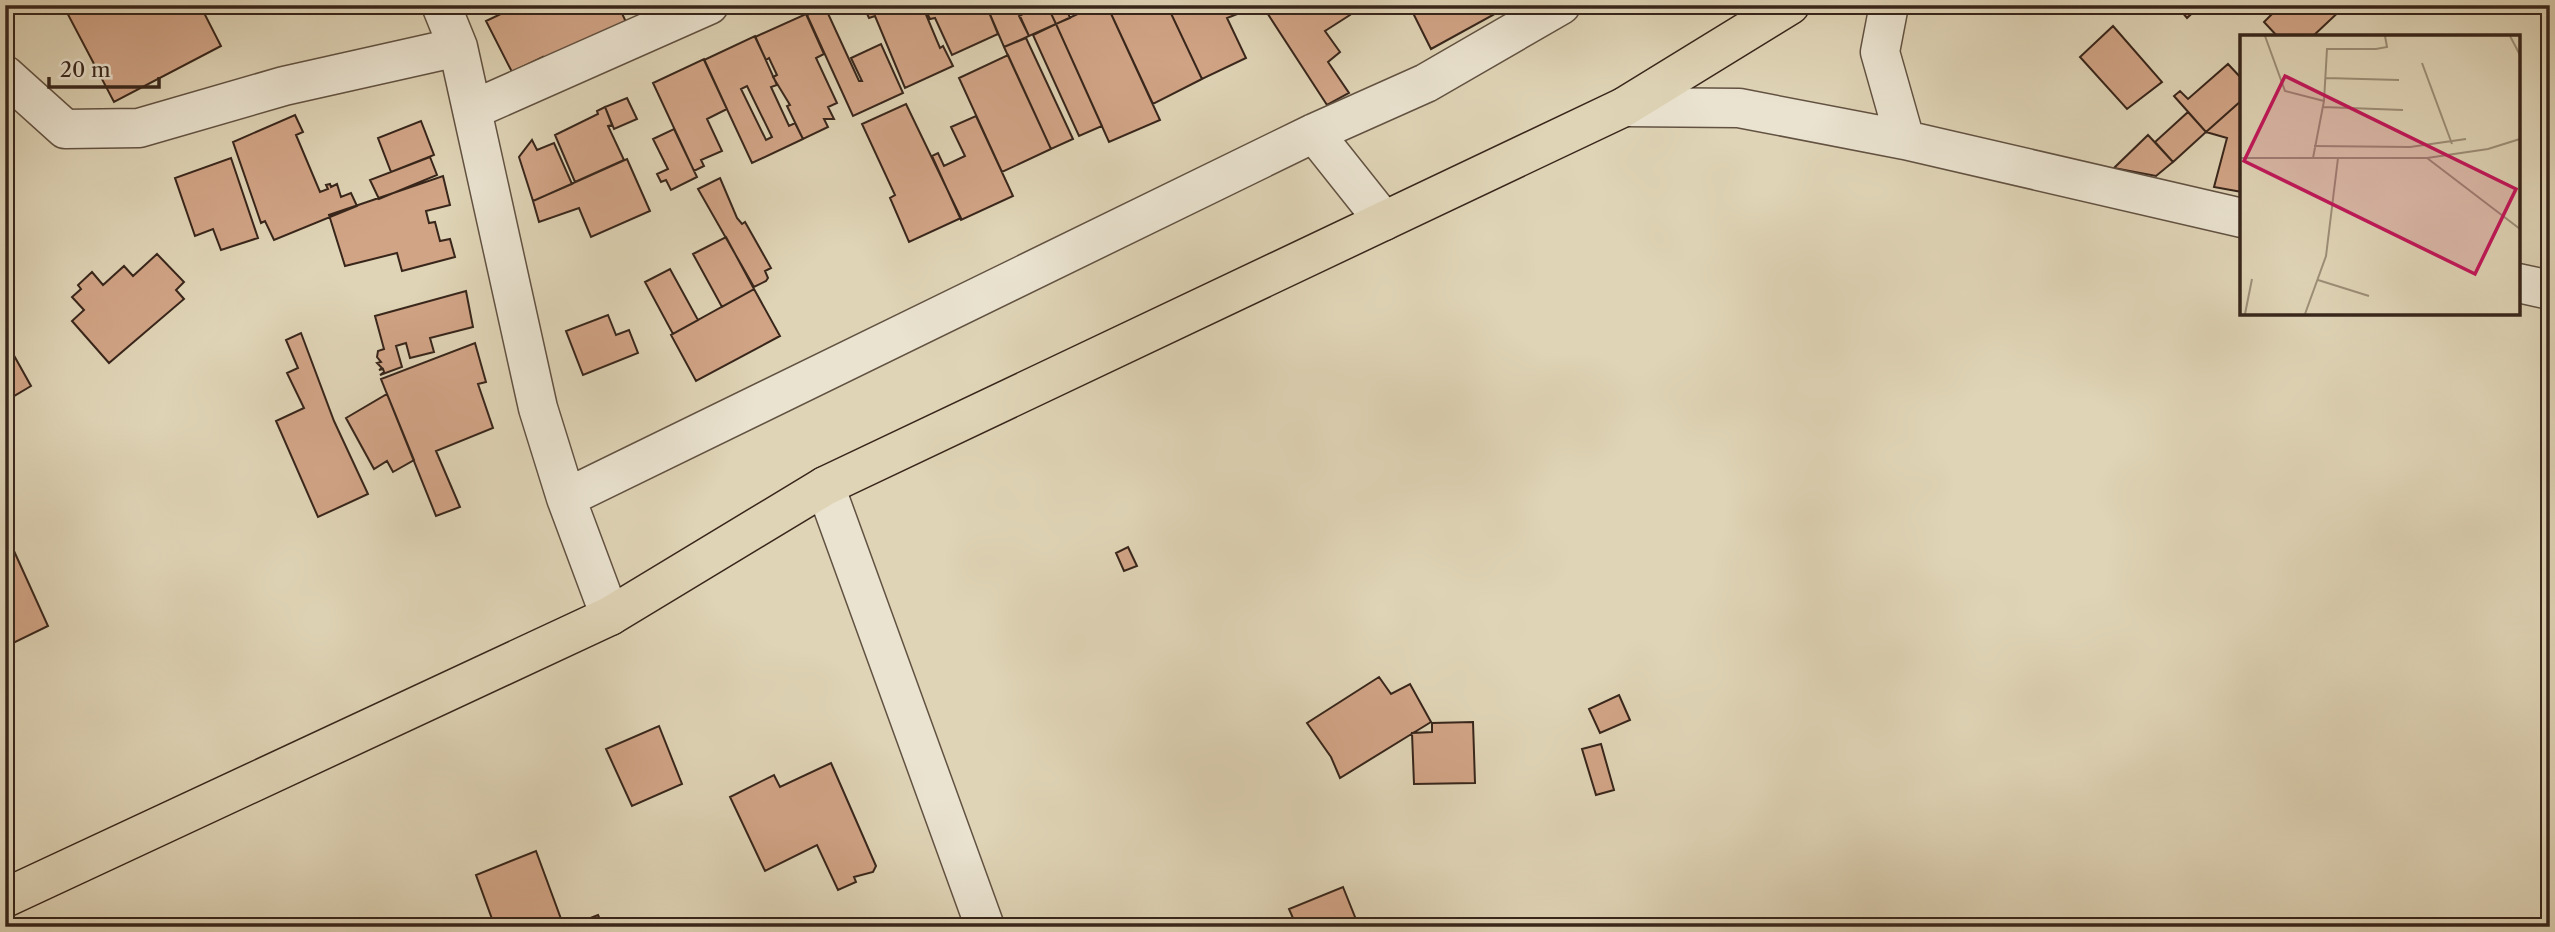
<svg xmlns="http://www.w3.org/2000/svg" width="2555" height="932" font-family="'Libre Caslon Text',serif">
<rect width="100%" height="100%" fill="#dfd4b6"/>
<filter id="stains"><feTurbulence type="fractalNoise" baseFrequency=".00286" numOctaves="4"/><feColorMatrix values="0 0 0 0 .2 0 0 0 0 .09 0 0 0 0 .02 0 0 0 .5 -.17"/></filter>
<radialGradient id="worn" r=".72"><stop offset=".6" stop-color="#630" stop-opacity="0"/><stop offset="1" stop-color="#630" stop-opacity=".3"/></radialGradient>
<path fill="#d1a486" stroke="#38261b" stroke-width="2" fill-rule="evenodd" d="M63 5H200L221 46 114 102Z
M520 5H618L627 24 547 68 543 57 512 72 486 21Z
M863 5H922L940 48 943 46 953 66 905 88 875 16 869 18Z
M923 5H986L998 34 952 55 935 18 930 19Z
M986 5H1015L1029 36 1004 47Z
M1019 5H1047L1056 24 1029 36 1019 16 1023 14Z
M1047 5H1071L1066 8 1070 18 1056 24Z
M1097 5H1107L1160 120 1109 142 1056 24Z
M1107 5H1167L1202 79 1153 104Z
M1167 5H1260L1227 18 1246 58 1202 79Z
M1262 5H1344L1350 15 1325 31 1340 52 1328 62 1349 93 1327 105Z
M1409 5H1484L1493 15 1431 49Z
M2176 5H2201L2187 18Z
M2281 5H2346L2312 37H2278L2264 22Z
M825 7 859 81H862L851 58 881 44 903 93 853 116 807 15Z
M806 14 824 54 816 58 837 103 828 107 834 119H824L828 127 803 139 787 106 790 105 773 77 777 75 769 58 766 60 755 37Z
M1056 24 1102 126 1079 136 1033 35Z
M2113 26 2162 82 2127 109 2080 57Z
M755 36 777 85 771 87 789 126 795 123 803 139 752 163 704 60ZM747 86 772 137 766 140 741 89Z
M1026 38 1073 139 1051 149 1004 47Z
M1008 55 1051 149 1002 172 959 78Z
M704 59 727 109 707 119 722 151 701 160 704 166 694 171 653 83Z
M2228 64 2242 79V100L2206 132 2174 96 2180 91 2188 99Z
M627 98 637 119 614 129 605 107Z
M2242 100V192L2214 187 2227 138 2206 132Z
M906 104 961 218 909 242 890 198 895 195 862 124Z
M605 107 612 125 608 126 624 160 575 182 555 135 598 114 597 111Z
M2188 112 2206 132 2173 162 2155 142Z
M295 115 303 132 296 135 320 192 328 189 326 185 330 184 331 187 337 184 341 197 351 193 357 206 274 240 265 221 261 223 233 142Z
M976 116 1013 196 961 220 932 156 938 153 944 166 965 156 951 127Z
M421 121 434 155 391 172 378 138Z
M674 129 697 177 671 190 666 180 661 182 657 174 668 169 653 139Z
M2148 135 2173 162 2156 176 2114 168Z
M532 140 537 150 554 143 572 184 533 201 519 157Z
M430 157 437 175 379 199 370 180Z
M231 158 258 238 221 250 213 229 195 236 175 178Z
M627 159 650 211 591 237 579 208 539 222 533 201Z
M443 176 450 205 426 211 429 223 435 222 440 241 450 239 455 257 402 271 397 253 345 266 329 215Z
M720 178 737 218 742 224 745 222 771 268 765 271 768 278 766 281 754 287 698 189Z
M726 237 754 289 722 307 693 254Z
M157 254 184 282 176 290 184 299 109 363 72 321 84 310 72 297 81 289 78 285 92 272 103 285 124 266 133 276Z
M670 269 698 320 673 334 645 282Z
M754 289 780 336 696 381 671 335Z
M466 291 473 327 430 338 434 352 410 358 406 343 396 346 402 367 380 375 384 372 383 369 379 370 382 368 377 363 381 362 377 357 378 351 384 349 375 316Z
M608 315 616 335 629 330 638 353 583 375 566 331Z
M301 333 334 421 368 494 318 517 276 421 304 408 287 373 298 368 286 340Z
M7 343 31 386 14 396 5 379Z
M475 343 486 382 478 384 493 428 436 451 460 507 436 516 381 379Z
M387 394 414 460 393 472 387 461 374 469 346 418Z
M1128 547 1137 566 1124 571 1116 553Z
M14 551 48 626 5 647V555Z
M1379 677 1391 694 1410 684 1431 722 1340 778 1331 757 1307 723Z
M1619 695 1630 720 1600 733 1589 709Z
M1473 722 1475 783 1414 784 1412 733 1432 732V723Z
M659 726 682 784 632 806 606 749Z
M1601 744 1614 790 1596 795 1582 749Z
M831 763 876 866 873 872 854 877 856 882 838 890 817 845 765 871 730 797 774 775 780 787Z
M536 851 564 927H495L476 875Z
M1343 887 1359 927H1292L1296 925 1289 909Z
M598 915 603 927H567Z"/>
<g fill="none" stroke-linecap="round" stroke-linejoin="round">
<defs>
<path id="minor" d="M441 5 458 47 538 408 566 498 610 616
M1889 5 1880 52 1905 140
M5 75 65 129 139 128 284 86 458 47
M1624 107 1739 108 1905 140 2242 218
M472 110 709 5
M1314 133 1384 221
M2518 283 2550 290
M825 486 985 927
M566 498 1314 133 1426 83 1561 5"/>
<path id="major" d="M5 898 610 616 825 486 1624 107 1790 5"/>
</defs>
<use href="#minor" stroke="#625242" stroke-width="41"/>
<use href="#major" stroke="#38261b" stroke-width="41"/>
<use href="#minor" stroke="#eae3d0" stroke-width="38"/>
<use href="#major" stroke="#dfd4b6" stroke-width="38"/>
</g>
<g transform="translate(2240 35)">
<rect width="280" height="280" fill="#dfd4b6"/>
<path fill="none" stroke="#9c8e78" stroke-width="2" d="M25 1 45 56 84 66M270 1 280 20M182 28 212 109M86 43 159 45M83 72 163 75M74 111 170 112 226 104M0 123H187L248 114 280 104M73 123 84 66 87 14H136L147 12 145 1M187 123 280 194M78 245 129 261M5 279 12 244M65 279 86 221 98 123"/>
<path fill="#c2185b" fill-opacity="0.15" stroke="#c2185b" stroke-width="3.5" d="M45 41 276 154 235 239 4 126Z"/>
<rect width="280" height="280" fill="none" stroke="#38261b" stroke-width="3.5"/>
</g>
<rect width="2555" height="932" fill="none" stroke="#dfd4b6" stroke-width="28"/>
<rect x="7" y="7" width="2541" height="918" fill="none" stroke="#38261b" stroke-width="3.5"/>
<rect x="14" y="14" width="2527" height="904" fill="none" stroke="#38261b" stroke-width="2"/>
<path d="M49 77v10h110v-10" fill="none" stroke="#38261b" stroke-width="3.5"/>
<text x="60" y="77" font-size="21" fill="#38261b" stroke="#eae3d0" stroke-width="5" paint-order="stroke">20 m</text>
<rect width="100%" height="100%" filter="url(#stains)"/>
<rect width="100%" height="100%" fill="url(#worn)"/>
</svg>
